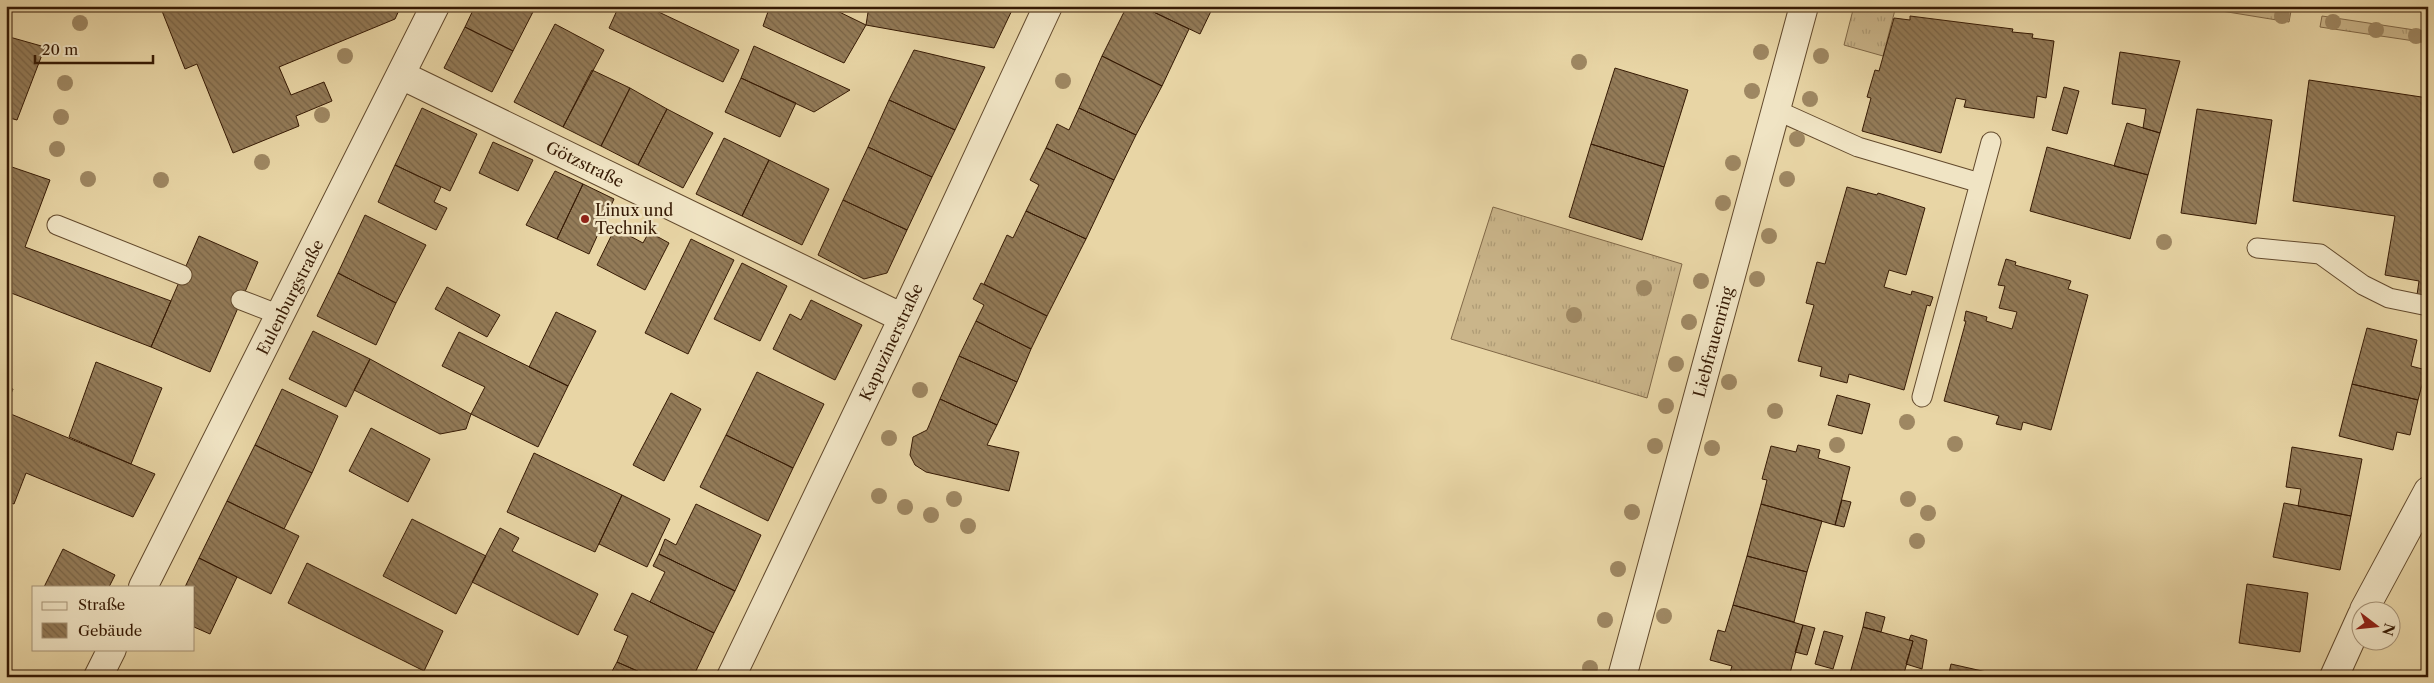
<svg xmlns="http://www.w3.org/2000/svg" width="2434" height="683" font-family="'Libre Caslon Text',serif">
<defs>
<pattern id="grass-tufts" width="24" height="20" patternUnits="userSpaceOnUse" patternTransform="scale(1.25)"><rect width="24" height="20" fill="#cab58a"/><path d="M3 7l-1-3M5 7V3M7 7l1-3M15 17l-1-3M17 17v-4M19 17l1-3" fill="none" stroke="#ae9b75"/></pattern>
<pattern id="building-back-hatch" width="6" height="6" patternUnits="userSpaceOnUse" patternTransform="scale(1.25)"><rect width="6" height="6" fill="#937b58"/><path d="M-1 5l2 2M0 0l6 6M5-1l2 2" fill="none" stroke="#796447"/></pattern>
</defs>
<rect width="100%" height="100%" fill="#e8d5a5"/>
<filter id="stains"><feTurbulence type="fractalNoise" baseFrequency=".004" numOctaves="4"/><feColorMatrix values="0 0 0 0 .2 0 0 0 0 .09 0 0 0 0 .02 0 0 0 .5 -.17"/></filter>
<radialGradient id="worn" r=".72"><stop offset=".6" stop-color="#630" stop-opacity="0"/><stop offset="1" stop-color="#630" stop-opacity=".3"/></radialGradient>
<path fill="url(#grass-tufts)" stroke="#806847" d="M1854 6H1896L1883 56 1844 45Z
M2191 6H2259L2291 11 2289 22Z
M2322 16 2428 32V43L2320 27Z
M1493 207 1682 264 1647 398 1451 339Z"/>
<path fill="url(#building-back-hatch)" stroke="#361a04" d="M160 6H401L395 19 279 67 291 95 324 82 332 101 296 116 299 126 233 153 197 64 185 69Z
M475 6H536L513 51 465 27Z
M619 6H646L739 50 723 82 609 28Z
M770 6H827L866 25 844 63 763 26Z
M869 6H1014L994 48 866 25Z
M1127 6H1141L1189 29 1162 86 1102 56Z
M1141 6H1233V11L1213 7 1200 34Z
M1910 16 2013 29 2012 32 2033 34 2032 38 2054 41 2046 98 2037 96 2034 118 1964 107 1966 100 1956 98 1941 153 1862 131 1871 98 1867 97 1875 70 1879 71 1894 18 1910 20Z
M555 24 604 50 563 127 514 102Z
M465 27 513 51 492 92 444 68Z
M6 36 45 47 17 120 6 117Z
M754 46 850 90 814 112 741 78Z
M914 50 985 67 955 130 889 100Z
M2120 52 2180 61 2160 133 2143 128 2146 109 2112 104Z
M1102 56 1162 86 1136 135 1079 108Z
M1615 68 1688 90 1664 167 1591 144Z
M592 70 630 88 601 146 563 127Z
M741 78 796 103 780 137 725 112Z
M2309 80 2428 98V297L2417 295 2419 281 2385 275 2395 216 2293 201Z
M2064 87 2079 91 2067 134 2052 130Z
M630 88 667 109 638 165 601 146Z
M889 100 955 130 932 177 868 147Z
M422 108 477 134 450 191 395 165Z
M1079 108 1136 135 1114 180 1046 148 1057 124 1069 130Z
M667 109 713 133 683 188 638 165Z
M2197 109 2272 120 2256 224 2181 213Z
M2127 123 2160 133 2148 175 2114 166Z
M724 138 769 160 742 216 696 194Z
M493 142 533 160 518 191 479 173Z
M1591 144 1664 167 1642 240 1569 217Z
M868 147 932 177 907 230 843 200Z
M2047 147 2148 175 2130 239 2030 211Z
M1046 148 1114 180 1086 239 1026 211 1039 185 1030 180Z
M769 160 829 189 802 245 742 216Z
M6 165 50 180 25 247 171 301 151 347 6 291Z
M395 165 441 187 434 202 447 208 436 230 378 202Z
M555 171 583 184 557 239 526 225Z
M583 184 614 199 589 254 557 239Z
M1847 187 1877 195 1878 193 1925 208 1906 275 1889 270 1884 287 1911 295 1912 291 1933 297 1930 306 1927 305 1904 390 1849 374 1847 383 1820 376 1822 367 1798 361 1814 305 1806 303 1817 262 1825 264Z
M843 200 907 230 887 273 864 279 818 255Z
M1026 211 1086 239 1047 316 984 284 1007 235 1013 238Z
M365 215 426 245 396 303 338 273Z
M615 228 643 243 649 232 669 243 645 290 597 265Z
M199 236 258 262 210 372 151 347Z
M691 239 734 260 688 354 645 333Z
M2006 259 2016 262 2015 265 2071 281 2068 289 2088 295 2051 430 2023 422 2021 430 1996 424 1999 416 1944 401 1966 321H1964L1966 311 1987 317 1986 321 2012 329 2017 312 1999 308 2005 286 1998 285Z
M742 263 787 286 760 341 714 319Z
M338 273 396 303 376 345 317 316Z
M981 283 1047 316 1031 349 976 321 984 305 973 299Z
M447 287 500 315 487 337 435 309Z
M6 291 12 293 6 313Z
M811 300 862 325 835 380 773 349 790 314 801 320Z
M556 312 596 331 568 386 529 367Z
M976 321 1031 349 1017 382 959 356Z
M2367 328 2417 340 2411 366 2426 370 2418 400 2352 384Z
M313 331 370 359 346 407 289 379Z
M459 332 568 386 538 447 471 414 485 387 442 366Z
M959 356 1017 382 997 425 940 399Z
M370 359 471 414 466 429 440 434 354 390Z
M96 362 162 388 131 464 69 437Z
M757 372 824 404 793 468 726 435Z
M2352 384 2418 400 2410 435 2397 432 2393 450 2339 436Z
M6 387 13 389 6 406Z
M282 389 338 416 312 473 255 445Z
M671 393 701 409 664 481 633 465Z
M1837 395 1870 404 1862 434 1828 425Z
M940 399 997 425 987 445 1019 452 1009 491 926 472 915 465 910 455 913 437 927 430Z
M6 412 155 474 133 517 26 473 14 504 6 501Z
M371 428 430 459 408 502 349 471Z
M726 435 793 468 768 521 700 487Z
M255 445 312 473 284 529 227 501Z
M1798 445 1820 450 1818 458 1850 467 1835 525 1761 504 1767 480 1762 479 1771 446 1796 452Z
M2292 447 2362 459 2351 516 2298 506 2301 489 2286 487Z
M534 453 622 495 595 552 507 512Z
M622 495 670 519 647 567 599 544Z
M1842 500 1851 502 1844 527 1835 525Z
M227 501 299 536 271 594 199 558Z
M2284 503 2351 516 2340 570 2273 557Z
M696 504 761 535 735 591 659 554 665 539 676 545Z
M1761 504 1822 521 1807 572 1747 556Z
M412 519 486 556 456 614 383 576Z
M500 528 519 538 512 551 598 594 578 635 472 582Z
M63 549 115 575 109 587H44Z
M659 554 735 591 714 633 650 602 665 572 653 566Z
M1747 556 1807 572 1794 622 1733 605Z
M199 558 237 577 210 634 194 627V587H185Z
M307 563 443 631 424 671 288 603Z
M2247 584 2308 593 2300 652 2239 643Z
M632 593 714 633 693 677H651L617 662 628 636 614 630Z
M1733 605 1803 625 1789 677H1732L1729 676 1732 666 1710 660 1718 630 1725 632Z
M1866 612 1885 617 1881 632 1863 627Z
M1803 625 1815 628 1807 655 1795 652Z
M1863 627 1913 641 1903 677H1849Z
M1824 631 1843 636 1833 669 1815 664Z
M1911 635 1927 640 1922 669 1906 664 1913 641 1909 640Z
M617 662 651 677H609Z
M1951 664 2009 677H1948Z"/>
<g fill="none" stroke-linecap="round" stroke-linejoin="round">
<defs>
<path id="service" d="M1776 110 1858 147 1980 183 1922 397
M1980 183 1991 142
M57 225 182 275
M2257 248 2320 254 2363 285 2389 298 2428 306
M241 300 280 315"/>
<path id="minor" d="M401 75 903 318
M143 587 435 6
M2364 610 2428 491
M98 677 112 649
M731 677 903 318 1048 6
M1622 677 1804 6
M2334 677 2362 615"/>
</defs>
<use href="#service" stroke="#62492c" stroke-width="21"/>
<use href="#minor" stroke="#62492c" stroke-width="30"/>
<use href="#service" stroke="#f0e4c4" stroke-width="19"/>
<use href="#minor" stroke="#f0e4c4" stroke-width="28"/>
</g>
<g fill="#9e8762">
<circle cx="2282" cy="16" r="8"/>
<circle cx="2333" cy="22" r="8"/>
<circle cx="80" cy="23" r="8"/>
<circle cx="2376" cy="30" r="8"/>
<circle cx="2416" cy="36" r="8"/>
<circle cx="1761" cy="52" r="8"/>
<circle cx="345" cy="56" r="8"/>
<circle cx="1821" cy="56" r="8"/>
<circle cx="1579" cy="62" r="8"/>
<circle cx="1063" cy="81" r="8"/>
<circle cx="65" cy="83" r="8"/>
<circle cx="1752" cy="91" r="8"/>
<circle cx="1810" cy="99" r="8"/>
<circle cx="322" cy="115" r="8"/>
<circle cx="61" cy="117" r="8"/>
<circle cx="1797" cy="139" r="8"/>
<circle cx="57" cy="149" r="8"/>
<circle cx="262" cy="162" r="8"/>
<circle cx="1733" cy="163" r="8"/>
<circle cx="88" cy="179" r="8"/>
<circle cx="1787" cy="179" r="8"/>
<circle cx="161" cy="180" r="8"/>
<circle cx="1723" cy="203" r="8"/>
<circle cx="1769" cy="236" r="8"/>
<circle cx="2164" cy="242" r="8"/>
<circle cx="1757" cy="279" r="8"/>
<circle cx="1701" cy="281" r="8"/>
<circle cx="1644" cy="288" r="8"/>
<circle cx="1574" cy="315" r="8"/>
<circle cx="1689" cy="322" r="8"/>
<circle cx="1676" cy="364" r="8"/>
<circle cx="1729" cy="382" r="8"/>
<circle cx="920" cy="390" r="8"/>
<circle cx="1666" cy="406" r="8"/>
<circle cx="1775" cy="411" r="8"/>
<circle cx="1907" cy="422" r="8"/>
<circle cx="889" cy="438" r="8"/>
<circle cx="1955" cy="444" r="8"/>
<circle cx="1837" cy="445" r="8"/>
<circle cx="1655" cy="446" r="8"/>
<circle cx="1712" cy="448" r="8"/>
<circle cx="879" cy="496" r="8"/>
<circle cx="954" cy="499" r="8"/>
<circle cx="1908" cy="499" r="8"/>
<circle cx="905" cy="507" r="8"/>
<circle cx="1632" cy="512" r="8"/>
<circle cx="1928" cy="513" r="8"/>
<circle cx="931" cy="515" r="8"/>
<circle cx="968" cy="526" r="8"/>
<circle cx="1917" cy="541" r="8"/>
<circle cx="1618" cy="569" r="8"/>
<circle cx="1664" cy="616" r="8"/>
<circle cx="1605" cy="620" r="8"/>
<circle cx="1590" cy="668" r="8"/>
</g>
<circle fill="#8f2418" stroke="#f0e4c4" stroke-width="2" cx="585" cy="219" r="5"/>
<g text-anchor="middle" dominant-baseline="central" stroke-width="5" stroke-linejoin="round" paint-order="stroke">
<g font-size="16" fill="#361a04" stroke="#f0e4c4">
<text transform="translate(585 164) rotate(26)">Götzstraße</text>
<text transform="translate(290 297) rotate(-63)">Eulenburgstraße</text>
<text transform="translate(891 342) rotate(-65)">Kapuzinerstraße</text>
<text transform="translate(1713 342) rotate(-75)">Liebfrauenring</text>
</g>
<g font-size="16" fill="#361a04" stroke="#f0e4c4" text-anchor="start">
<text x="595" y="210">Linux und<tspan x="595" dy="18">Technik</tspan></text>
</g>
</g>
<rect width="2434" height="683" fill="none" stroke="#e8d5a5" stroke-width="25"/>
<rect x="8" y="8" width="2419" height="668" fill="none" stroke="#361a04" stroke-width="2.5"/>
<rect x="12" y="12" width="2409" height="658" fill="none" stroke="#361a04"/>
<rect x="32" y="586" width="162" height="65" fill="#f0e4c4" stroke="#a69377"/>
<rect x="42" y="602" width="25" height="8" fill="#f0e4c4" stroke="#a69377"/>
<text x="78" y="610" font-size="15" fill="#361a04">Straße</text>
<rect x="42" y="623" width="25" height="15" fill="url(#building-back-hatch)" stroke="#a69377"/>
<text x="78" y="636" font-size="15" fill="#361a04">Gebäude</text>
<g transform="translate(2376 626) rotate(106)"><circle r="24" fill="#f0e4c4" stroke="#a69377"/>
<path d="M0-4L9 19L0 12L-9 19Z" fill="#8f2418"/>
<text y="-8" font-size="14" font-weight="bold" text-anchor="middle" fill="#361a04">N</text>
</g>
<path d="M35 55v8h118v-8" fill="none" stroke="#361a04" stroke-width="2.5"/>
<text x="42" y="55" font-size="15" fill="#361a04" stroke="#f0e4c4" stroke-width="4" paint-order="stroke">20 m</text>
<rect width="100%" height="100%" filter="url(#stains)"/>
<rect width="100%" height="100%" fill="url(#worn)"/>
</svg>
